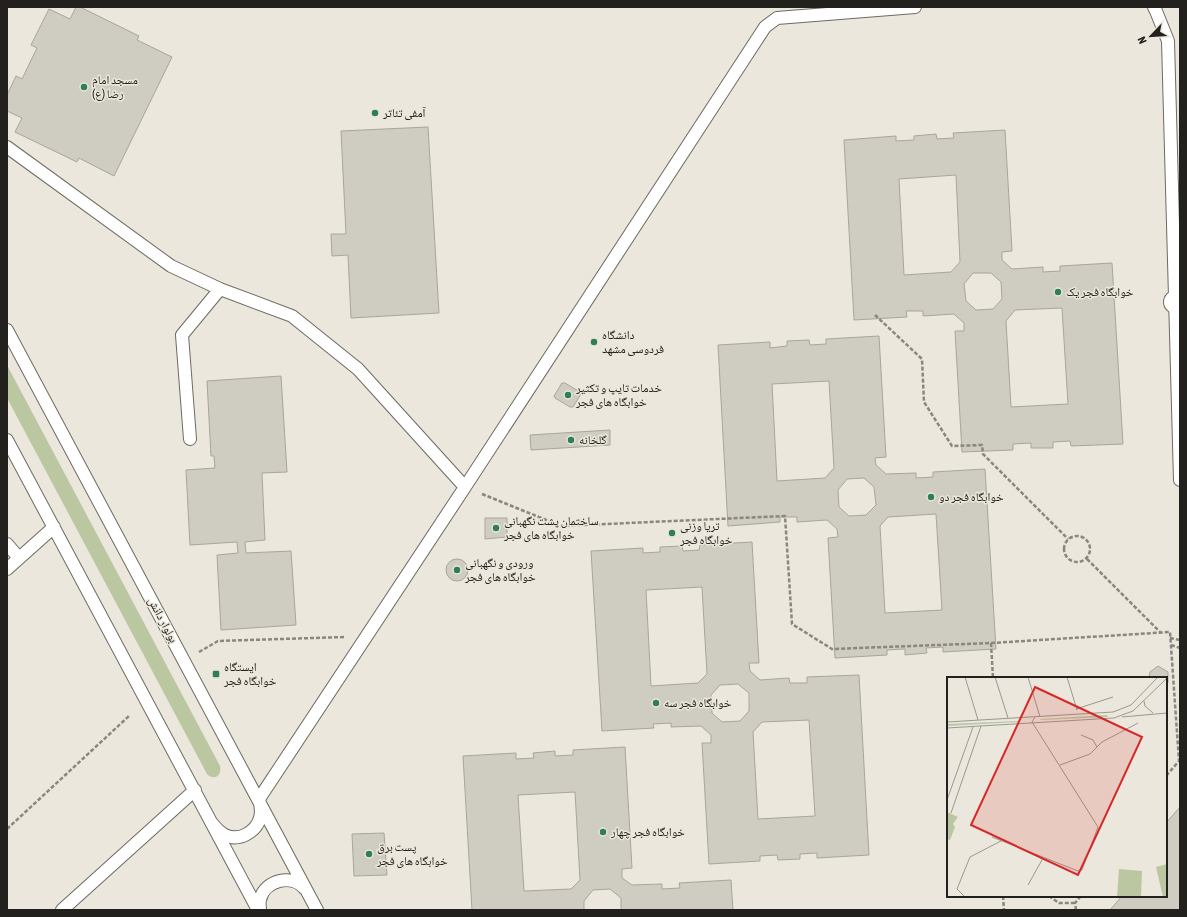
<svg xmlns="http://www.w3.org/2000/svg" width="1187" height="917" font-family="'Asap Condensed','Noto Naskh Arabic',sans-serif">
<rect width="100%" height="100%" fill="#ebe7dc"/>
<path fill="#bac7a0" d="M7 365 220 766C222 776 214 781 207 774L7 398Z"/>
<path fill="#cfccc1" stroke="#a9a59b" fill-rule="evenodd" d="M76 7H80L139 36 137 40 172 57 114 176 79 158 77 162 15 132 22 118 7 111V95L16 76 22 79 37 48 31 45 49 9 70 19Z
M428 127 439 313 351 318 348 255 332 256 331 234H346L341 131Z
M1005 130 1012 251 1002 252V260L1012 269 1043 267V272L1060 271V266L1112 263 1123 444 1071 446 1070 441 1053 442V448H1031V443L1013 444V450L962 452 955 331H964V323L954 314 923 316V311H906L907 317 854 320 844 140 896 136V141L914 140V136L936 134 937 139 954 138 953 133ZM956 175 960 262 951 272 904 275 899 179ZM973 273H991L1001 282 1002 299 993 309 976 310 966 301 964 284ZM1062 308 1068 404 1011 407 1006 321 1015 310Z
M879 336 886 457 875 458 876 465 886 474 916 473V478L933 477V472L985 469 996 649 943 652V647L926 648 927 653 905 655V649L887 650V655L835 658 828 538 838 537 837 529 827 520 797 522V517H780V522L728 526 718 345 770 342V348L787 346V341L809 340 810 345 826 344V339ZM829 381 834 468 825 478 777 481 772 384ZM864 478 874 487 876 505 866 515 849 516 839 507 838 490 847 479ZM936 514 942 610 885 613 880 526 888 517Z
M281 376 287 472 262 473 265 540 245 542 246 553 291 551 296 625 221 630 217 555 238 553 237 542 190 545 186 470 215 468 214 456H211L207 381Z
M562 383H565L580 392 581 394 573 407H570L555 398 554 396Z
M610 430V445L531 450 530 435Z
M485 518H507V537L485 539Z
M752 542 759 663H749L750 671 760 680 789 678 790 683H807V677L859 675 869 855 817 858V853L800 854V859L778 860 777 855 760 856V861L709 864 702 743H711V735L701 726 671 727V723L653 724 654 728 602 731 591 551 643 548V553L660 552V547L682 546 683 551 699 550 700 545ZM702 587 707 674 698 683 651 686 646 590ZM738 684 749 693V711L740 721 722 722 712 713 711 695 720 685ZM809 720 815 816 758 819 753 732 762 722Z
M446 570a11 11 0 1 1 22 0a11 11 0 1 1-22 0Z
M1158 666 1168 672V683L1166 685V678H1149L1150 672Z
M625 747 632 868 622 869V878L632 885 662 884V889L680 888 679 883 731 880 733 910H621V898L610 889 593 890 584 901V910H472L463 756 516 753V759L534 758 533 753 555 751V756L573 755V750ZM575 792 580 880 571 889 524 891 518 795Z
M1180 807V910H1110L1122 896H1166V823Z
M384 833 387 875 354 876 352 834Z"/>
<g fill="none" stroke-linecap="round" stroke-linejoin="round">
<defs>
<path id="service" d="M1154 7 1156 11 1168 41 1180 480
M7 147 171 266 220 289 292 316 358 369 465 487
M7 330 317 910
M190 439 182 335 220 289
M7 440 258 910
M7 544 19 558
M7 569 54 527
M211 822C215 827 219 832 225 835 239 842 256 832 260 818 262 811 261 806 259 799L465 487 765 27 777 18 915 7
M62 910 195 790
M260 910C260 907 259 903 260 900 264 880 293 873 305 889"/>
<path id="minor" d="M1175 302H1180"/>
</defs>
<use href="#service" stroke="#6d6a61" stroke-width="14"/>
<use href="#minor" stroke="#6d6a61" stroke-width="24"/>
<path stroke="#89877f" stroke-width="2.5" stroke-dasharray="4 2" stroke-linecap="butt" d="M875 315 922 359 924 402 952 446 982 445 983 454 1068 539
M482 494 561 526 785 516 792 624 832 649 991 643 1170 632 1179 761 1166 776
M1064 549a13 13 0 1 1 26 0a13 13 0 1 1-26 0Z
M1087 559 1160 632
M1170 638 1180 640
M991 643 993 678
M1171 645 1180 648
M199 652 218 641 345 637
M7 829 129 716
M1003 896 1004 910
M1049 896 1059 903H1075
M1076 910 1075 903 1081 896"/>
<use href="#service" stroke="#fff" stroke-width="12"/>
<use href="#minor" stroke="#fff" stroke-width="22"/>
</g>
<g fill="#2e7f51" stroke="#ebe7dc" stroke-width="1.5">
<circle cx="84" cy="87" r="4"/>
<circle cx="375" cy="113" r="4"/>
<circle cx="1058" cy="292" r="4"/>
<circle cx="594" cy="342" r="4"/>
<circle cx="568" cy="395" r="4"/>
<circle cx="571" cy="440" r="4"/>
<circle cx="931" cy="497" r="4"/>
<circle cx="496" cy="528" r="4"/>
<circle cx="672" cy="533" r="4"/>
<circle cx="457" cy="570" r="4"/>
<rect x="212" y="670" width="8" height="8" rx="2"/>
<circle cx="656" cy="703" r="4"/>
<circle cx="603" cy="832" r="4"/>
<circle cx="369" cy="854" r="4"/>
</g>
<g text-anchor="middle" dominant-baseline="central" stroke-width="3" stroke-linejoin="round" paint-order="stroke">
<g font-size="12" fill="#22211d" stroke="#ebe7dc" text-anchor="start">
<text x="92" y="80">مسجد امام<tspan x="92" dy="14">رضا (ع)</tspan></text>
<text x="383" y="113">آمفی تئاتر</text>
<text x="1066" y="292">خوابگاه فجر یک</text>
<text x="602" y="335">دانشگاه<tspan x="602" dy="14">فردوسی مشهد</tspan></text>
<text x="576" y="388">خدمات تایپ و تکثیر<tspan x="576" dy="14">خوابگاه های فجر</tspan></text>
<text x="579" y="440">گلخانه</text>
<text x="939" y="497">خوابگاه فجر دو</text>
<text x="504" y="521">ساختمان پشت نگهبانی<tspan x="504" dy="14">خوابگاه های فجر</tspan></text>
<text x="680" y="526">تریا وزنی<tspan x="680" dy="14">خوابگاه فجر</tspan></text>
<text x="465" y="563">ورودی و نگهبانی<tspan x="465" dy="14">خوابگاه های فجر</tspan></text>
<text x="224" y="667">ایستگاه<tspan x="224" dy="14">خوابگاه فجر</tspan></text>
<text x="664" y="703">خوابگاه فجر سه</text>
<text x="611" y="832">خوابگاه فجر چهار</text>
<text x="377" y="847">پست برق<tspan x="377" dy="14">خوابگاه های فجر</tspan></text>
</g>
<g font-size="12" fill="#22211d" stroke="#ebe7dc">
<text transform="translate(163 620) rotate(62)">بولوار دانش</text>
</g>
</g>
<g transform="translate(947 677)">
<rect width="220" height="220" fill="#ebe7dc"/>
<path d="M160 38 161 40 93 43 94 42ZM73 44V45L0 49V47ZM0 135 11 140 13 137 6 147 8 150 3 163 0 162ZM220 187V220H216L209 190ZM172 192 195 194 194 220H170Z" fill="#bac7a0"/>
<path fill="none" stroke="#9b9890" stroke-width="1" d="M18 0 31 43M48 0 61 41M81 0 93 40M120 0 130 33M197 24 198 29 206 36M129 32 166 20M175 40 220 36M0 45 166 35 184 28 211 0M0 51 167 41 186 34 220 1M134 58 146 63 150 70M113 88 143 77 155 65 191 46M0 123 26 50M4 136 34 49M45 160 131 194 135 193 151 150 85 45 88 40M81 208 96 181M18 220 10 212 23 180 54 164"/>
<path fill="#d62828" fill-opacity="0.15" stroke="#d62828" stroke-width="2" d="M88 10 195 60 131 198 24 148Z"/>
<rect width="220" height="220" fill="none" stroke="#22211d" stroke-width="2"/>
</g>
<rect width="1187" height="917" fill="none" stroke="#22211d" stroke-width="16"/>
<g transform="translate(1151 36) rotate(245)" stroke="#ebe7dc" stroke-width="3" paint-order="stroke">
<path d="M0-3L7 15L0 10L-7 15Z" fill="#22211d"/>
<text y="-6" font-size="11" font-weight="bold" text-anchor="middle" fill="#22211d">N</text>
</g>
</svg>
